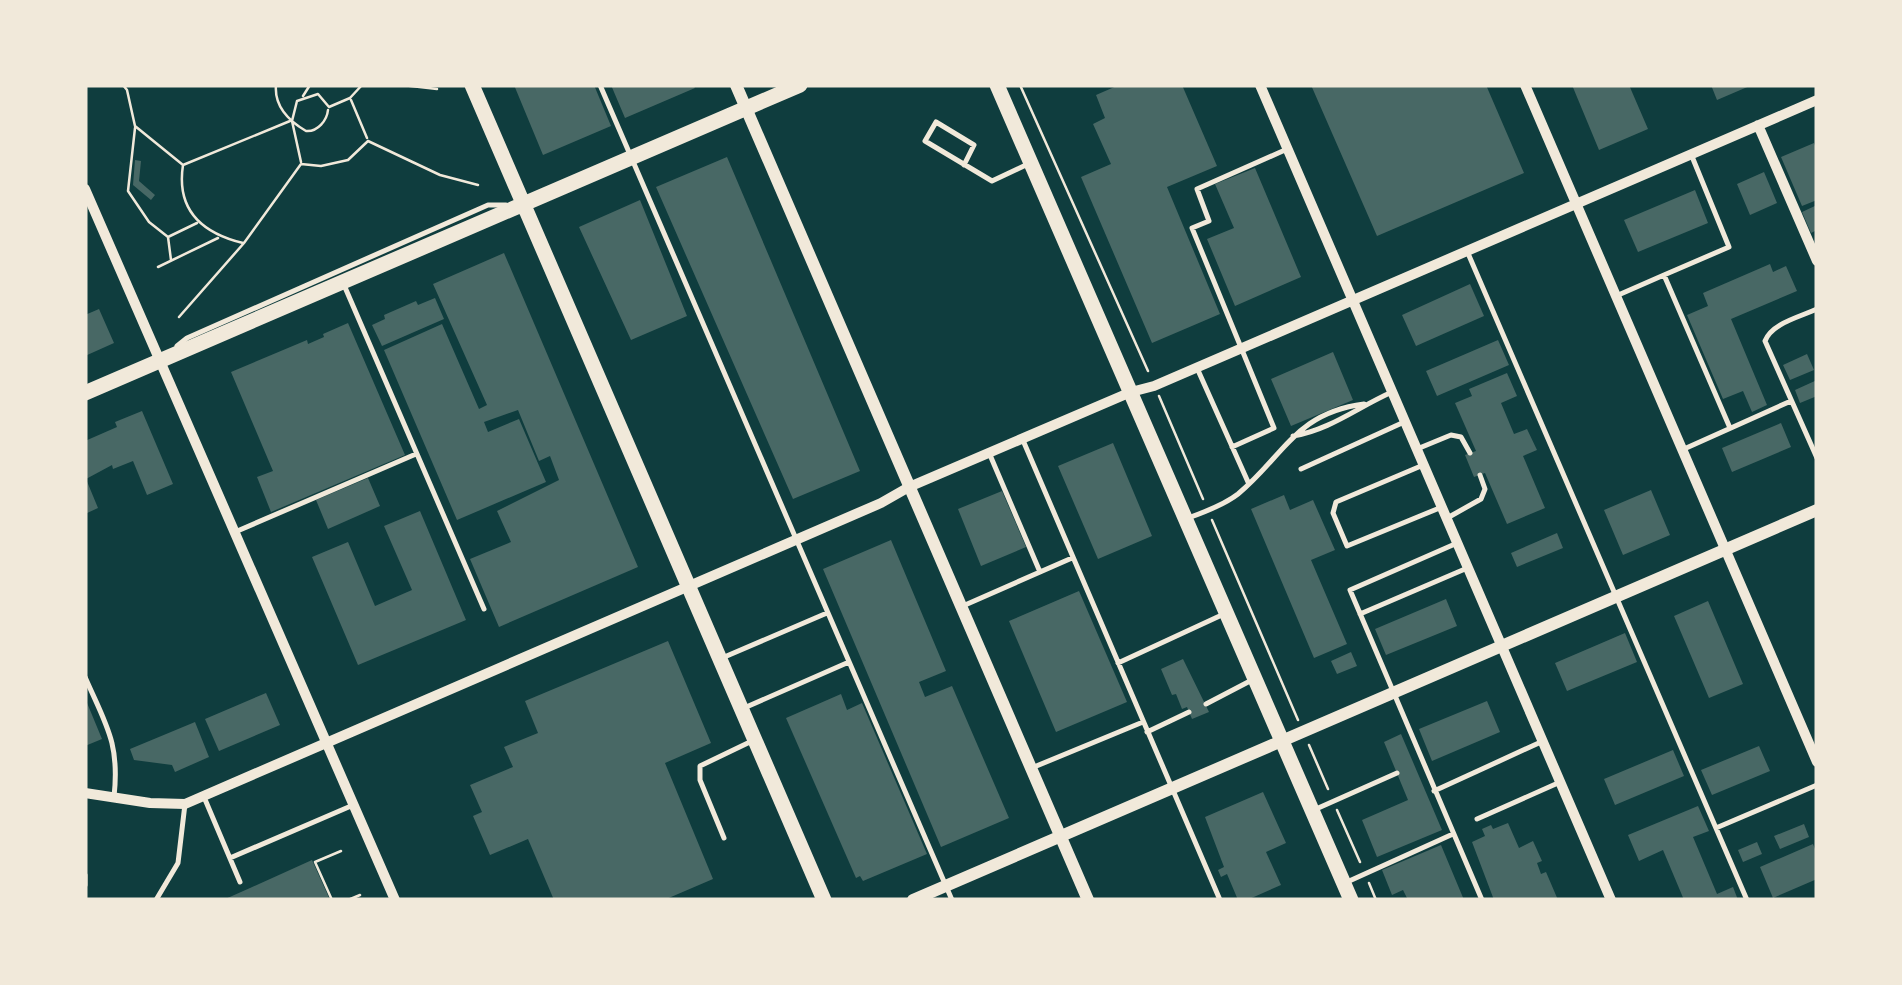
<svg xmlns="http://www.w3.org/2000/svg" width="1902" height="985" font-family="Commissioner,sans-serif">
<rect width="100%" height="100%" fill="#0f3d3e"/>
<path fill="#486865" d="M514 85H594L611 126 543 155Z
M611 85H693L695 88 625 118Z
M1119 85H1182L1217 166 1167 187 1220 314 1152 343 1081 177 1111 164 1093 124 1105 118 1096 95Z
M1311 85H1486L1524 173 1377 236Z
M1572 85H1629L1648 129 1599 150Z
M1711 85H1752L1717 100Z
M1814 143 1817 151V200L1802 206 1781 157Z
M727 157 860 471 793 499 656 187Z
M135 160 141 161 139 181 155 195 151 200 133 185Z
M1255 168 1301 277 1235 306 1207 239 1234 228 1215 184Z
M1764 172 1777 203 1750 215 1737 184Z
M1695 190 1708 223 1638 252 1624 220Z
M640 200 687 316 631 340 579 227Z
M1817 205V230L1811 233 1802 212Z
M504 253 638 567 499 627 470 559 511 542 497 511 559 480 550 456 539 461 518 410 484 422 488 432 519 419 546 482 457 520 384 350 442 324 479 409 487 405 433 284Z
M1770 264 1773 272 1786 266 1797 291 1731 319 1767 405 1752 412 1743 391 1723 399 1687 315 1708 306 1703 293Z
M1470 284 1484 316 1416 346 1402 315Z
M435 298 444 319 382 346 372 325 385 319 384 315 416 301 418 305Z
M99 309 114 343 85 356V315Z
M348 323 405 455 271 512 257 477 273 471 231 372 307 340 308 344 324 337 323 334Z
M1498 340 1509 365 1437 396 1426 371Z
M1333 352 1353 400 1291 426 1271 379Z
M1807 354 1814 370 1790 380 1783 365Z
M1507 373 1517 396 1501 403 1514 434 1527 429 1537 450 1523 456 1545 508 1507 524 1485 473 1474 477 1465 455 1476 451 1455 403 1472 396 1469 389Z
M1817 380V396L1800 403 1795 390Z
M142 411 173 484 147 495 133 461 113 469 112 465 86 479 98 508 85 514V441L117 427 115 422Z
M1781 423 1791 447 1732 472 1722 448Z
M1113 443 1152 536 1098 559 1058 466Z
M368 478 380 506 328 529 316 500Z
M1651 490 1670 535 1623 555 1604 510Z
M1002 491 1026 547 981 566 958 509Z
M1284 495 1290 510 1313 500 1335 550 1311 560 1347 644 1314 658 1251 509Z
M420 511 466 620 358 665 312 557 348 542 375 606 412 590 384 526Z
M1557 533 1563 548 1517 567 1511 553Z
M891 540 946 671 919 682 925 697 952 686 1009 818 941 847 823 569Z
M1079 591 1127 702 1056 732 1009 621Z
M1446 599 1457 626 1386 655 1375 629Z
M1708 601 1743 684 1709 698 1674 616Z
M1625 633 1637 662 1567 691 1555 663Z
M668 641 711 743 665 763 713 879 664 900H554L528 839 490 855 473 816 482 812 470 785 513 767 504 747 538 733 525 701Z
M1351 652 1357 666 1337 674 1331 661Z
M1183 659 1209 712 1192 719 1187 707 1182 709 1176 694 1172 695 1161 669Z
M266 693 280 725 219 751 205 719Z
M841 694 847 710 862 703 927 854 863 881 860 876 856 878 786 718Z
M85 698 102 739 85 746Z
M1487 701 1500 732 1432 761 1419 729Z
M195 722 209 757 175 772 172 765 134 760 130 749Z
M1401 734 1442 830 1377 857 1362 820 1408 800 1384 742Z
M1759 746 1770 771 1712 795 1701 770Z
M1673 750 1684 776 1615 805 1604 779Z
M1263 792 1286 843 1266 852 1281 885 1247 900H1238L1227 874 1221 877 1218 870 1224 867 1205 817Z
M1698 806 1709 831 1693 837 1717 894 1733 887 1738 900H1684L1663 850 1639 861 1628 835Z
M1508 823 1519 848 1533 841 1542 861 1537 863 1541 874 1546 872 1558 900H1494L1472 842 1485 836 1482 829 1491 825 1493 829Z
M1804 824 1809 837 1780 849 1774 836Z
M1757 842 1762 854 1743 862 1738 850Z
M1813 844 1817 854V879L1773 898 1760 867Z
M1441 845 1464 900H1408L1403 890 1392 895 1382 870Z
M312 860 330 900H223L250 888Z"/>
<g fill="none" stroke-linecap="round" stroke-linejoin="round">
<path stroke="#f1e9da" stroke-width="2.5" d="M123 85 127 90 135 126 183 165C176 210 202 233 243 243
M276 85C274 107 289 121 306 131 318 132 327 120 328 110
M402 85 437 89
M1020 85 1148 371
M303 96 310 85
M351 100 367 138
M135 128 128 191 149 222 168 237
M301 162 292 121 297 101 318 94 329 107 350 98 362 85
M183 165 290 121
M171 260 168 237 197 223
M158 267 218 238
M179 317 244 243 301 164 321 166 348 160 368 141 440 175 478 185
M1159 396 1203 499
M1212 520 1298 720
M1309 745 1328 789
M1337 810 1360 862
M1369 883 1376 900
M332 900 315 862 341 851
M348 900 360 895"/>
<path stroke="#f1e9da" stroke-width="5" d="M600 85 952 900
M964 165 974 145 936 122 925 141 992 181 1028 164
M1467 251 1747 900
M1664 275 1729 247 1691 154
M344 285 484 609
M1616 296 1664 275 1730 428
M1817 309C1800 317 1772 323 1765 341L1817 458
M177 346 187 338 488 205H506
M1197 368 1248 482
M1293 436C1330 430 1358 407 1392 392
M1022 438 1220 900
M1232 447 1274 428 1192 228 1209 221 1197 189 1285 150
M1417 449 1451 435 1461 437 1470 453
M1684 449 1791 401
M990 455 1040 572
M1421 466 1336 502 1333 513 1347 546 1442 507
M1301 469 1402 423
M1449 517 1481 499 1485 489 1480 475
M1188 518C1205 512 1224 505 1238 494 1284 456 1295 413 1364 404
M235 532 416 454
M1455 544 1350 590 1482 900
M965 605 1072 558
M1360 614 1465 569
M722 658 827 613
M1118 663 1224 614
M85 677C106 725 120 743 114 797
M1206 704 1252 680
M744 708 849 662
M1147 732 1189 712
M1034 767 1143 722
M1434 791 1541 742
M204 797 240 882
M1316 809 1397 773
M1477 819 1558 783
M1716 828 1817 785
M724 838 700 780V766L752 741
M230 858 351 806
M85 875V885
M1347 882 1453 834
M156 900 178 863 185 804"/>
<path stroke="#f1e9da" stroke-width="10" d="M1260 85 1611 900
M1525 85 1817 762
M1758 125 1817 261
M85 189 395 900
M85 793 150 803 185 804 881 503 909 487 1131 392 1154 386 1817 100"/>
<path stroke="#f1e9da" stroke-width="12" d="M736 85 1088 900
M913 900 1817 510"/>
<path stroke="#f1e9da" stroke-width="15" d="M472 85 824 900
M997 85 1351 900
M85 393 800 85"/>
</g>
<rect width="1902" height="985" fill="none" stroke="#f1e9da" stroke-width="175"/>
</svg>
